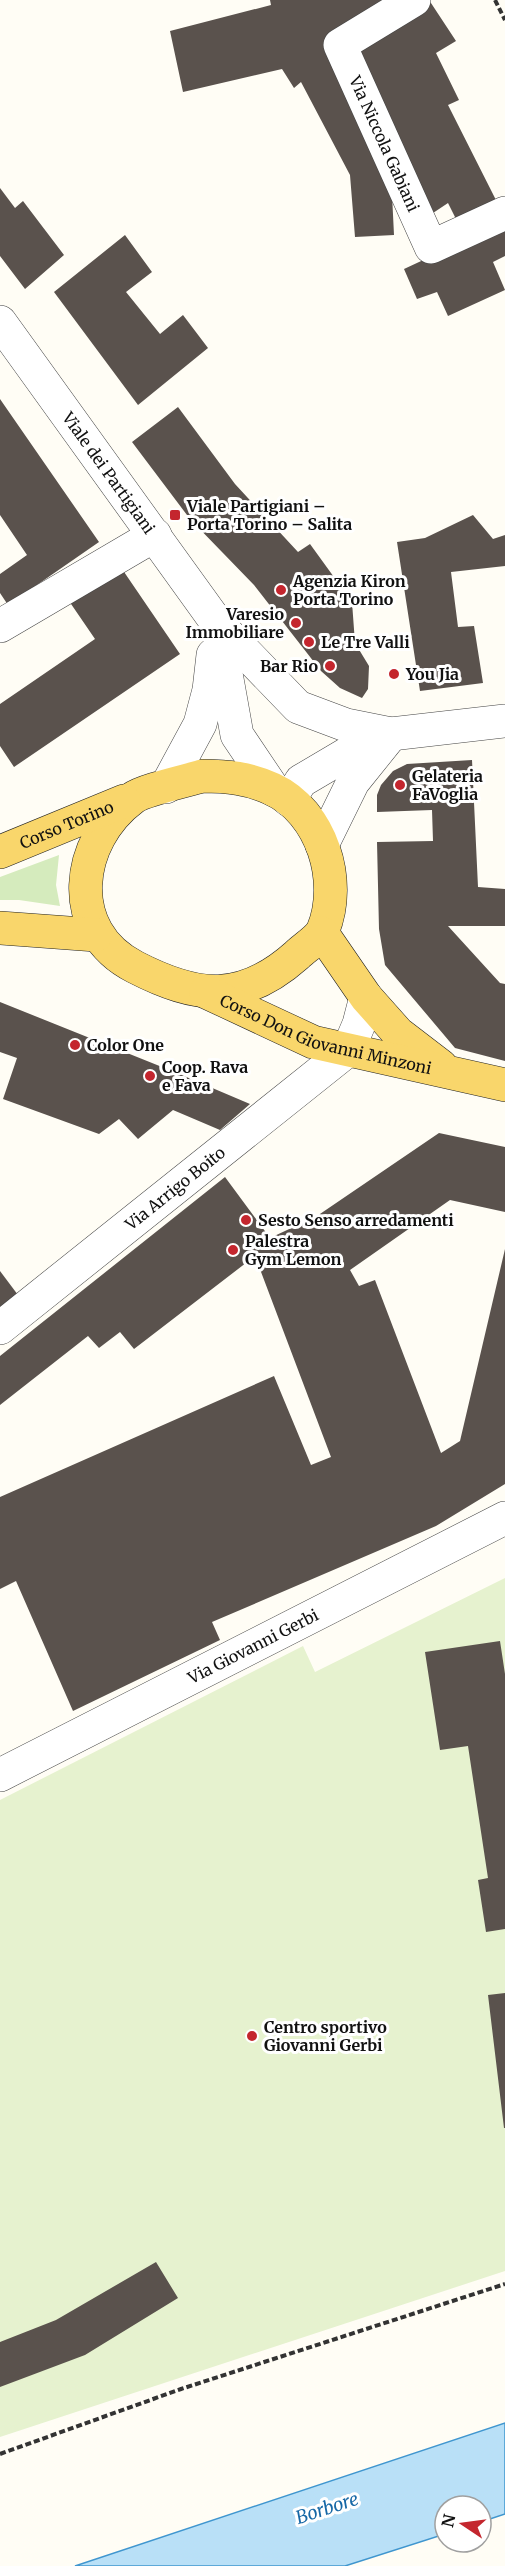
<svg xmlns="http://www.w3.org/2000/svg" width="505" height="2566" font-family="Merriweather,serif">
<rect width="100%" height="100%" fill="#fffdf5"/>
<path fill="#d5ebbd" d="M59 855 56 885 60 906 19 900H0V877Z"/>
<path fill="#e6f2cf" d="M505 1578V2271L0 2437V1800L303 1646 315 1672Z"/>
<path fill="#b9e0f7" stroke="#3f96cf" stroke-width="1.5" d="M505 2423V2514L481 2522V2506H445V2534L345 2566H75Z"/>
<path fill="#5a524d" d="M270 0H392L328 42 391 174 394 235 355 237 350 175 301 82 294 88 282 69 183 92 170 31 271 5Z
M429 0 456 41 436 53 459 100 448 105 500 208 460 227 448 203 433 213 350 50Z
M0 188 15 208 23 201 64 255 25 289 0 256Z
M505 222V256L493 262 505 290 448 316 437 292 417 299 404 269Z
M125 235 152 272 126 292 160 334 183 315 208 348 138 405 54 292Z
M0 399 99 542 8 605 0 593V574L27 555 0 515Z
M178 407 235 484 298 552 310 544 352 602 355 643 369 666 368 689 362 698 340 688 321 671 254 585 190 519 132 442Z
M473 515 493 539 505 535V566L451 572 458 627 474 626 483 683 420 691 397 542 425 538Z
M120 566 180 654 14 767 0 746V704L95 639 69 601Z
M472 760 478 887 505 889V926H448L500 983 505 984V1061L455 1048 385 965 379 929 377 842 433 841 432 810 377 812V795L381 785 393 771 407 764Z
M0 1002 177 1073 250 1104 220 1130 173 1110 138 1139 119 1119 99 1134 3 1099 17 1058 0 1052Z
M439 1133 505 1147V1212L450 1200 350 1270 359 1286 375 1280 441 1453 460 1441 505 1249V1484L436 1526 212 1622 220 1640 73 1711 16 1581 0 1589V1497L274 1376 311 1465 331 1457 255 1256 134 1349 120 1332 99 1348 88 1336 0 1405V1356L225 1177 270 1238 317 1216Z
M0 1271 18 1295 0 1309Z
M500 1641 505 1674V1929L486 1932 478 1880 488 1878 468 1746 440 1750 425 1652Z
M505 1993V2128H504L488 1995Z
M156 2262 178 2298 85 2355 0 2387V2342L56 2320Z"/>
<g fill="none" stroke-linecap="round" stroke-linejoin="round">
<defs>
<g id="minor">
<path id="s1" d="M414 0 340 45 431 247 505 213"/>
<path id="s2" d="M0 322 217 623 237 735 274 790"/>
<path d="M217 623 298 707 346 725 391 734"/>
<path d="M0 626 155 535"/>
<path d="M166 787 200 724 209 690 213 655"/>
<path d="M289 800 301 781 362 745 391 734 505 721"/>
<path d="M322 845 353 782 390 736"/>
<path id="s3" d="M0 1328 348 1050 359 1024 366 997"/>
<path id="s4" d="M0 1775 505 1518"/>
</g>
<g id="major">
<path d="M202 776C227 776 249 778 272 789 322 812 343 881 323 930 319 939 304 948 297 955 242 1004 197 999 135 967 64 931 75 841 133 798 144 790 186 781 202 776Z"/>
<path id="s5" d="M0 852 124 801"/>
<path d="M0 928 96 935"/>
<path d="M322 933 366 997 398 1033 441 1066"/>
<path id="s6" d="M206 992 313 1042 505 1085"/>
</g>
</defs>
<use href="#minor" stroke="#444" stroke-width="34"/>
<use href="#major" stroke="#222" stroke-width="34"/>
<path stroke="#333" stroke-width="4" stroke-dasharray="6 3" stroke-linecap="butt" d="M495 0 505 20
M0 2454 181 2389 505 2284"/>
<use href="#minor" stroke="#fff" stroke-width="33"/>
<use href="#major" stroke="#f9d66b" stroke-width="33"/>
</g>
<g fill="#c4262e" stroke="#fff" stroke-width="2">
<rect x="169" y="509" width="12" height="12" rx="3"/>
<circle cx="281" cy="590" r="6"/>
<circle cx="296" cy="623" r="6"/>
<circle cx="309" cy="642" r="6"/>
<circle cx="330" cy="666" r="6"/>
<circle cx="394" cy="674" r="6"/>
<circle cx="400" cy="785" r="6"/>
<circle cx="75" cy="1045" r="6"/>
<circle cx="150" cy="1076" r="6"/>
<circle cx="246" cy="1220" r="6"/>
<circle cx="233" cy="1250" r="6"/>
<circle cx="252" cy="2036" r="6"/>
</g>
<g text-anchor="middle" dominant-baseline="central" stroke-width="6" stroke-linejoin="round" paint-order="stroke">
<g font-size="16" fill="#111" stroke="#fff">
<text stroke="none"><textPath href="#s1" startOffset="195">Via Niccola Gabiani</textPath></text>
<text stroke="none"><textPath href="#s2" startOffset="186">Viale dei Partigiani</textPath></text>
<text stroke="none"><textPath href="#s5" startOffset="72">Corso Torino</textPath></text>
<text stroke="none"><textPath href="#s6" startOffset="128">Corso Don Giovanni Minzoni</textPath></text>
<text stroke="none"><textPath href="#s3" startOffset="224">Via Arrigo Boito</textPath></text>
<text stroke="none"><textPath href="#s4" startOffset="284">Via Giovanni Gerbi</textPath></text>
</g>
<g font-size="16" font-weight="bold" fill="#111" stroke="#fff" text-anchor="start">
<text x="187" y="506">Viale Partigiani –<tspan x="187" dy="18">Porta Torino – Salita</tspan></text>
<text x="293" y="581">Agenzia Kiron<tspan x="293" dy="18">Porta Torino</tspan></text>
<text x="284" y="614" text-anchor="end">Varesio<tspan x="284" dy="18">Immobiliare</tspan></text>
<text x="321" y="642">Le Tre Valli</text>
<text x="318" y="666" text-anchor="end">Bar Rio</text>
<text x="406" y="674">You Jia</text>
<text x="412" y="776">Gelateria<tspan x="412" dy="18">FaVoglia</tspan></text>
<text x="87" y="1045">Color One</text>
<text x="162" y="1067">Coop. Rava<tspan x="162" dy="18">e Fava</tspan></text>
<text x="258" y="1220">Sesto Senso arredamenti</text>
<text x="245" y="1241">Palestra<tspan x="245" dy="18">Gym Lemon</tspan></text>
<text x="264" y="2027">Centro sportivo<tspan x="264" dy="18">Giovanni Gerbi</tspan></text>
</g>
<g font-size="18" font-style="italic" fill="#1768a6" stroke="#fff">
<text transform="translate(327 2508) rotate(-18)">Borbore</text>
</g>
</g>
<g transform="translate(463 2524) rotate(283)"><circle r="28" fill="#ffffff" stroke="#a0a0a0" stroke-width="1.5"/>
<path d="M0-4.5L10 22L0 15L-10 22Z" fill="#c4262e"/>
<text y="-9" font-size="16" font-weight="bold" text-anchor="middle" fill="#111111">N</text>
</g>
</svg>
